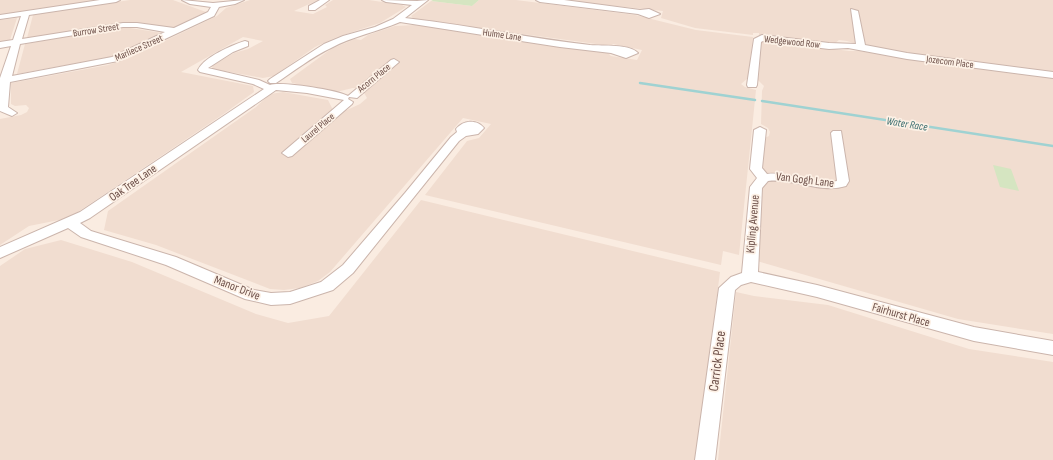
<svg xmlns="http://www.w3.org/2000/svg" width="1053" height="460" font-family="'Sofia Sans Condensed',sans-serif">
<rect width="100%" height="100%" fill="#faece1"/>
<path fill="#f1ddd0" d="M0 0H100L0 15Z
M130 0H173L206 12 174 28 130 22 27 38 33 15 36 14Z
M250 0H318L294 11 313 14 327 7 325 5 333 0H369L402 5 406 7 380 23 337 37 315 47 274 76 263 78 213 69 212 66 234 53 248 49 263 41 243 37 181 72 253 86 254 92 225 113 69 218 29 226 0 245V119L21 115 27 112 29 108 26 105 15 106 11 104V83L108 65 127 59 217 16 226 8Z
M479 0H516L635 15 696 30 753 37 748 78 741 84 745 87 756 90 739 255 723 251 721 265 425 195 467 141 479 138 491 124 463 118 330 272 318 281 300 288 284 290 270 289 156 245 104 230 108 211 256 107 270 94 283 92 328 100 333 110H347L360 104 367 98 363 91 364 89 353 88 336 92 292 83 290 79 331 49 355 39 361 40 368 35 395 26 415 25 607 52 611 56 637 60 642 50 613 44 611 46 414 19 411 16 431 1 472 6Z
M558 0H1053V72L892 52 863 46 847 41 839 40 834 44 759 35V33H753V35L695 28 661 18 663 11Z
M17 18 10 40 0 42V20Z
M124 27 162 33 111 57 17 74 25 44Z
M767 40 849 51H860L908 59 1053 78V334L958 319 757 261 764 170 761 169 762 139 769 136 770 132 768 128 761 124 762 91 764 86 757 79 761 42Z
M421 200 720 272 696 460H0V266L25 249 61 240 132 262 256 314 288 323 329 316Z
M736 292 754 296 828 305 969 349 1053 362V460H718Z"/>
<path fill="#d5e5c1" d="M433 0H479L472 6 431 1Z
M993 165 1011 169 1019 191 1000 187Z"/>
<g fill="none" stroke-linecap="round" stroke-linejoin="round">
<path stroke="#9fd2d2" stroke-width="2.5" d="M640 83 755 100
M762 101 1053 146"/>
<defs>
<path id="minor" d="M100 0H120L116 2 29 15 22 39 123 23H137L174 28 208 12 211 7 190 4 182 0 213 3 244 0 235 4 219 7 214 16 118 61 10 82 8 107 17 113 12 116 0 111V78L11 46 0 48V42L13 40 21 16 0 19V15ZM123 27H137L165 32 112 57 12 76 20 44Z
M320 0H329L315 10H309V6Z
M382 0 417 1 428 0 405 18C467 25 529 38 590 45 603 46 630 44 638 53L626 58 611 53 560 47 400 22C377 32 353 36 331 48 312 57 294 71 276 83H270L268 81 270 79 324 44 343 36 375 27 393 19 412 5 386 2Z
M536 0H564L640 10 649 9 660 14 649 18 638 14 540 2Z
M851 9 858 11 865 45 907 53 1053 72V78L907 59 848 48 829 49 763 41 761 42 757 85 756 87H748L747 85 754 39 762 35 829 43 856 44Z
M245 41 248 42V46L233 52 208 68 259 80 270 85C281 81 337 90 348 96L391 60 394 59 399 62 357 98 349 97 348 99 353 102 352 104 292 156 288 157 282 153 344 100 307 93 276 90 90 218 80 223 91 231 176 257 254 290 271 293 290 292 321 282 343 265 405 193 451 137 457 132 456 129C463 120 477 119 484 128L478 134 466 136 459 141 353 273 333 290 290 304 271 305 245 299 166 265 81 237 68 228 0 258V247L80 212 264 89 253 84 200 72 198 70C204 57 232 45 245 41Z
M760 127 766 130 762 168 767 174C790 171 814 186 837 181L831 133 833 131H841L849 181 846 186C820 194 795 178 768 181L762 188 758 272 817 285 974 327 1053 341V355L974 341 817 297 751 282 741 285 735 290 715 460H695L719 288 731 277 742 273 750 187 757 178 750 169 754 130Z"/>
</defs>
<use href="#minor" stroke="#cbb5ac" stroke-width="2"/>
<use href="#minor" fill="#fff" fill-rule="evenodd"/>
</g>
<g text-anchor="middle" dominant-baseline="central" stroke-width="3.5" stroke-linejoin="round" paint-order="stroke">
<g font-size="10" fill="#6e514a" stroke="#fdf1e6">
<text transform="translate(96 30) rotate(-9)">Burrow Street</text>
<text transform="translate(502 35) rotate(8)">Hulme Lane</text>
<text transform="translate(792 42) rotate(6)">Wedgewood Row</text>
<text transform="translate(139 48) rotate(-24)">Marliece Street</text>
<text transform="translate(950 62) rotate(7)">Jozecom Place</text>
<text transform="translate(374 78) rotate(-39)">Acorn Place</text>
<text transform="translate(318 128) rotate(-40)">Laurel Place</text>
</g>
<g font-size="11" font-style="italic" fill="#407273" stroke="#fdf1e6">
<text transform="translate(907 124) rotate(9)">Water Race</text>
</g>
<g font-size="12" fill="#6e514a" stroke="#fdf1e6">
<text transform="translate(805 180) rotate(7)">Van Gogh Lane</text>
<text transform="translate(133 183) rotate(-35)">Oak Tree Lane</text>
<text transform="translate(753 224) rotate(-85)">Kipling Avenue</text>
<text transform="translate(237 288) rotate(21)">Manor Drive</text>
<text transform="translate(901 315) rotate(16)">Fairhurst Place</text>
</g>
<g font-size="14" fill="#6e514a" stroke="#fdf1e6">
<text transform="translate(717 361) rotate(-83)">Carrick Place</text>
</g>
</g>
</svg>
